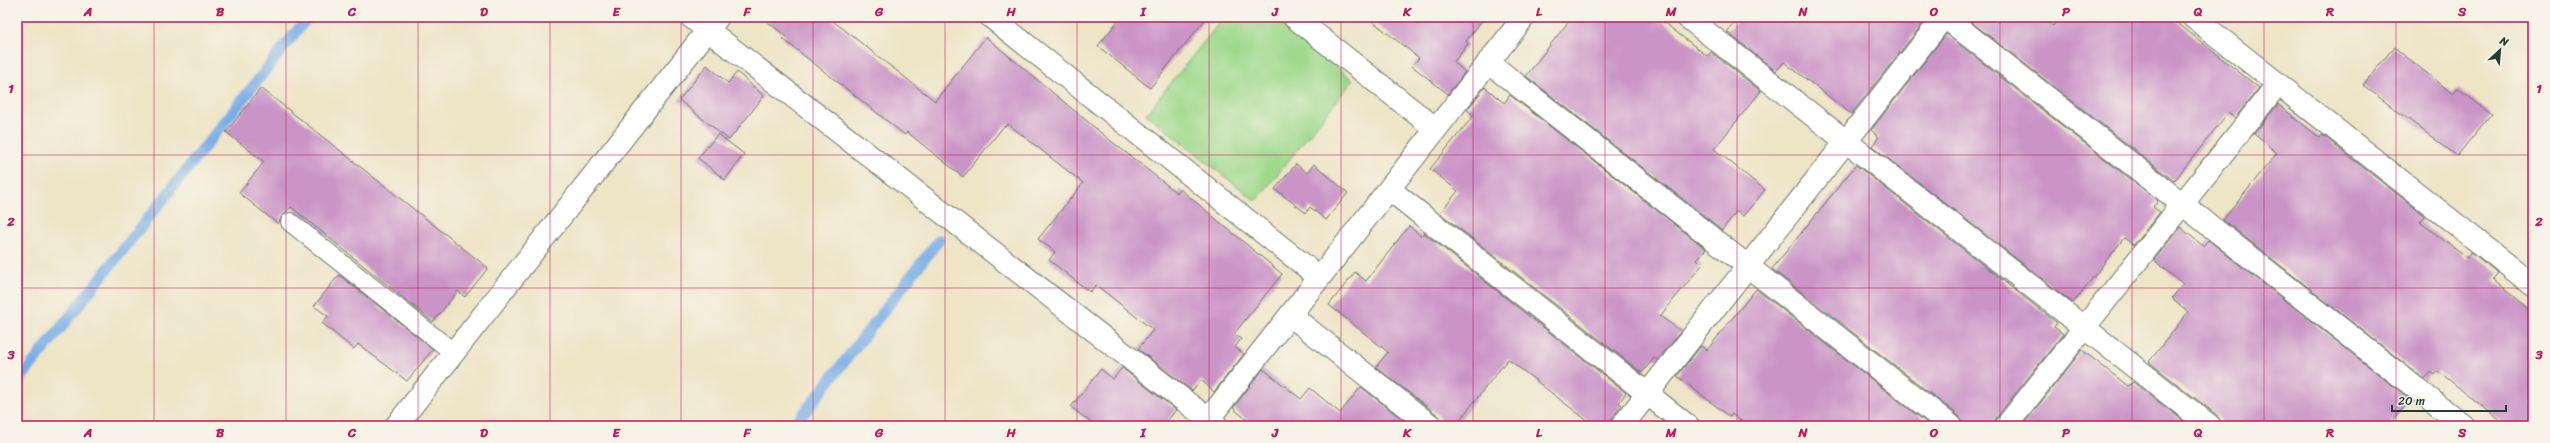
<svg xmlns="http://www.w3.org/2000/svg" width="2550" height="443" font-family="Sriracha,sans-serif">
<rect width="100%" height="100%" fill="#f7f3e8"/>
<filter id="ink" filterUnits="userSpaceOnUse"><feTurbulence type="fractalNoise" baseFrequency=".025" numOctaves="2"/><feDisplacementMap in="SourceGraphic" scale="8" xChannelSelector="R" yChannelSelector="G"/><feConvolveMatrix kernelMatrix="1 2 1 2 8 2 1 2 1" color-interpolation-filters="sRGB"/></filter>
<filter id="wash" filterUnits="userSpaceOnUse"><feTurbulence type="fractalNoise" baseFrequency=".012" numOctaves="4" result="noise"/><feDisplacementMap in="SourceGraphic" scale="16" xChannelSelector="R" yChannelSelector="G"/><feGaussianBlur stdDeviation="0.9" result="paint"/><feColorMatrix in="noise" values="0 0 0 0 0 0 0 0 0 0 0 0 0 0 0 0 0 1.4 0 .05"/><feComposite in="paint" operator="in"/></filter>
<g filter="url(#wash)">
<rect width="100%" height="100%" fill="#eee4c6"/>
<path fill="#9fd98c" stroke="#5f8b60" d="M1224 17H1274L1353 80 1256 201 1146 114Z"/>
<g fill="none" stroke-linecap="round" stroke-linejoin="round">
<path stroke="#79ade6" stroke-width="11" d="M17 383 308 17
M794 426 939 240"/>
</g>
<g id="blocks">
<path fill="#ca94c7" d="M761 17H828L935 101 986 37 1106 137 1177 193 1180 189 1282 274 1234 334 1241 339 1235 347 1244 354 1214 392 1201 380 1192 391 1138 349 1153 330 1096 285 1090 292 1049 260 1055 252 1038 239 1083 183 1008 124 1005 127 1004 126 963 177 907 132 905 135 783 39 786 36Z
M1121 17H1207L1150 88 1098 46Z
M1367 17H1485L1466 41 1468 44 1454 62 1465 72 1448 94 1412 66 1419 58Z
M1572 17H1657L1707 56 1711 52 1761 91 1714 149 1765 190 1743 216 1737 211 1722 230 1526 76Z
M1739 17H1928L1851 114 1784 62 1776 71 1727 32Z
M1965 17H2041L2053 26 2060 17H2170L2259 88 2235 118 2228 113 2174 181Z
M1946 34 2158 201 2153 207 2160 212 2134 245 2124 238 2073 303 1872 146 1879 137 1871 130Z
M2394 47 2453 94 2458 88 2491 114 2457 156 2363 85Z
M707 65 728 83 737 72 764 96 729 140 679 100Z
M1485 87 1504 103 1510 95 1706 249 1697 260 1702 265 1660 316 1681 331 1658 360 1654 358 1642 373 1440 213 1458 191 1430 169 1474 115 1467 110Z
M261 88 488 268 465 297 458 291 433 322 291 207 282 216 278 224 239 193 264 162 226 132Z
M2278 104 2320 138 2322 135 2425 216 2420 222 2467 258 2471 252 2498 273 2493 279 2533 312V426H2507L2438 371 2435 375 2431 372 2425 380 2223 220 2277 153 2254 134Z
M718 134 744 154 725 180 698 158Z
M1296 164 1307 173 1314 164 1348 193 1326 220 1310 207 1306 213 1275 189Z
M1856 165 2057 323 2054 327 2063 334 1996 418 1994 426H1963L1959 416 1772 269Z
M1409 226 1421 236 1424 233 1626 393 1619 403 1622 405 1612 418 1610 426H1594L1508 359 1455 426H1443L1439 416 1376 367 1388 352 1329 305 1355 272 1366 281Z
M2180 227 2203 246 2208 240 2410 399 2389 426H2222L2218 416 2149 362 2188 312 2172 298 2183 284 2154 260Z
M339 275 433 349 407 381 358 344 354 349 322 323 328 316 314 306Z
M1756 289 1931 426H1748L1732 414 1730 417 1677 376 1701 346 1707 350Z
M2082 350 2128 386 2133 382 2190 426H2022Z
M1122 368 1176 410 1163 426H1095L1071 407 1101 369 1113 379Z
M1263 369 1301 399 1310 388 1340 413 1361 387 1411 426H1254L1233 408Z"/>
</g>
</g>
<g filter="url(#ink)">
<use href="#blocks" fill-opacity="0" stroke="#677767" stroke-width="1"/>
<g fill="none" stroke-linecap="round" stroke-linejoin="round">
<defs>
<path id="lane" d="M290 222 454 353"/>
<path id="street" d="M691 17 1217 426
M991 17 1319 277
M1294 17 1436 129
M1687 17 2210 426
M1945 17 2464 426
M2193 17 2533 285
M1488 62 1951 426
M1389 189 1688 426
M1290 315 1431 426
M396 426 718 17
M1203 426 1524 17
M1622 426 1944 17
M2006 426 2277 85"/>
</defs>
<use href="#lane" stroke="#677767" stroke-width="20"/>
<use href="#street" stroke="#677767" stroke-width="24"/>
<use href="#lane" stroke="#fff" stroke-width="18"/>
<use href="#street" stroke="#fff" stroke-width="22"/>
</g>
</g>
<path fill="none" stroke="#c2185b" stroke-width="1" stroke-opacity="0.55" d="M154 17V426M286 17V426M418 17V426M550 17V426M681 17V426M813 17V426M945 17V426M1077 17V426M1209 17V426M1341 17V426M1473 17V426M1605 17V426M1737 17V426M1869 17V426M2000 17V426M2132 17V426M2264 17V426M2396 17V426M17 155H2533M17 288H2533"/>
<rect width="2550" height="443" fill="none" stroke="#f7f3e8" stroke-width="44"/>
<g transform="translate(2500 50) rotate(26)" stroke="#f7f3e8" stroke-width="3" paint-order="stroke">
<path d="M0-3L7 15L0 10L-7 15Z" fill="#1f3d34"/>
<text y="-6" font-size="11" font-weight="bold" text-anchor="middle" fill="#1f3d34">N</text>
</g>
<path d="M2392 405v6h114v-6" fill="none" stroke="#1f3d34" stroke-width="2"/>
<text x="2398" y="405" font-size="12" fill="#1f3d34" stroke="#f7f3e8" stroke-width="3" paint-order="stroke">20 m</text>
<rect x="22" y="22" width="2506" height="399" fill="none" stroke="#c2185b" stroke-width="1.5"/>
<g font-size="13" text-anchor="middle" font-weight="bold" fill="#c2185b">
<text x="88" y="16">A</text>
<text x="220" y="16">B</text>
<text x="352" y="16">C</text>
<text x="484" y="16">D</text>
<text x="616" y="16">E</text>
<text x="747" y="16">F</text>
<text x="879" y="16">G</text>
<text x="1011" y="16">H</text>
<text x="1143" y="16">I</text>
<text x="1275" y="16">J</text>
<text x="1407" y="16">K</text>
<text x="1539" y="16">L</text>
<text x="1671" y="16">M</text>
<text x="1803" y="16">N</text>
<text x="1934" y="16">O</text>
<text x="2066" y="16">P</text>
<text x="2198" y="16">Q</text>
<text x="2330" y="16">R</text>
<text x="2462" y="16">S</text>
<text x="11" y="93">1</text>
<text x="2539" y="93">1</text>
<text x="11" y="226">2</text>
<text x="2539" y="226">2</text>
<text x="11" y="359">3</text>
<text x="2539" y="359">3</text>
<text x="88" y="437">A</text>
<text x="220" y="437">B</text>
<text x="352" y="437">C</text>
<text x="484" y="437">D</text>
<text x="616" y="437">E</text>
<text x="747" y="437">F</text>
<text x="879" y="437">G</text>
<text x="1011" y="437">H</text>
<text x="1143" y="437">I</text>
<text x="1275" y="437">J</text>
<text x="1407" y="437">K</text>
<text x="1539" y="437">L</text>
<text x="1671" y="437">M</text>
<text x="1803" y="437">N</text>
<text x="1934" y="437">O</text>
<text x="2066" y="437">P</text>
<text x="2198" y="437">Q</text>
<text x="2330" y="437">R</text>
<text x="2462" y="437">S</text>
</g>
</svg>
